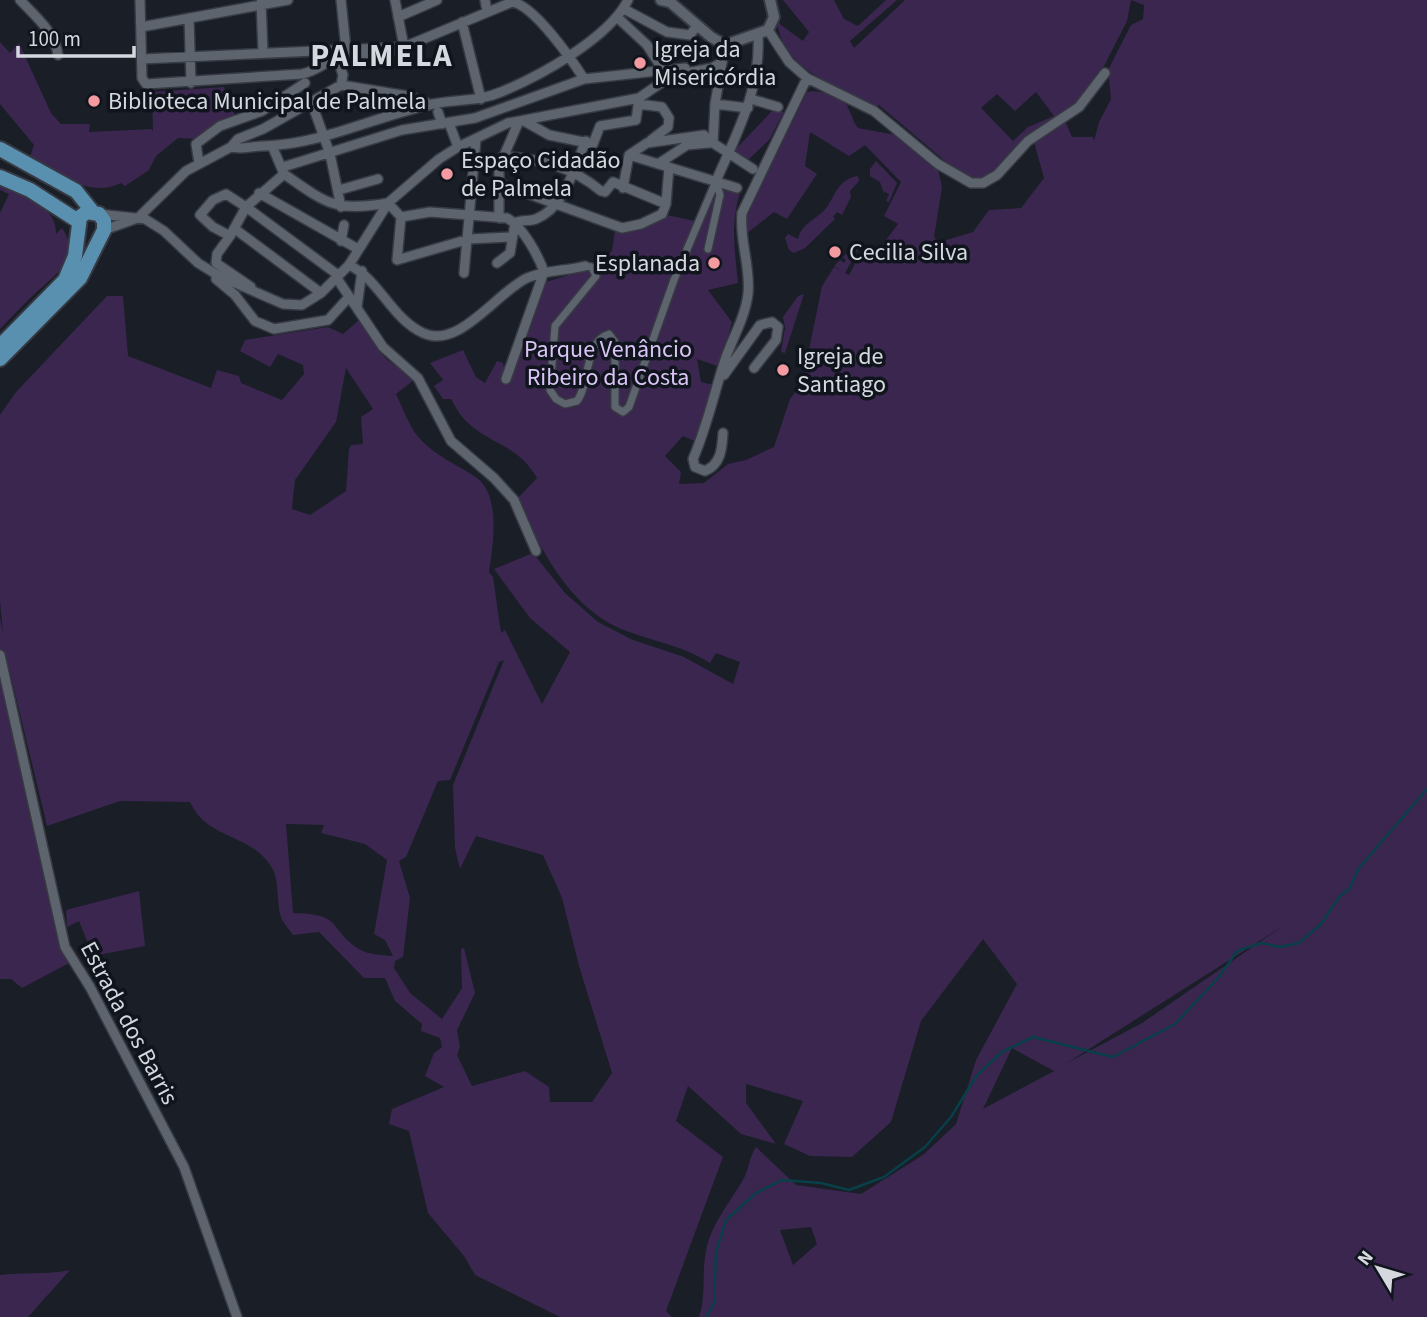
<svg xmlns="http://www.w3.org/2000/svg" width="1427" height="1317" font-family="'Source Sans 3',sans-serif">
<rect width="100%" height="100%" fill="#191e27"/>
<path fill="#3b2650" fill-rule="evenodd" d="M783 0H834L844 19 858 26 886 0H897L850 41 854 48 905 0H1427V1317H699C706 1297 702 1277 705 1257 709 1225 729 1205 744 1178 749 1168 749 1158 756 1147L796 1185 861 1194 923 1155 956 1124 976 1060 1017 984 983 939 921 1021 891 1122 852 1157 810 1156 784 1144 803 1101 746 1084V1103L776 1144 741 1134 688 1086 676 1121 723 1157 666 1311 672 1317H560L475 1275 464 1256 428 1213 409 1131 389 1124 392 1109 444 1087 425 1076 434 1053 442 1047 440 1038 421 1031 422 1024 395 1001 385 978H364L319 932 293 935C289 929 283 923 281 917 276 902 280 882 272 868 252 833 208 841 190 802L120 801 47 826 8 664 28 804 50 904 69 963 22 988 11 979H0V618L3 634 0 601V415L16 392 107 296H123L128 356 211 388 217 370 239 376 241 383 282 400 304 374 303 365 278 354 270 367 240 351 245 340 328 327 343 334 359 320 385 358 414 380 396 394C403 408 409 426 419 438 436 457 457 464 477 478 501 496 493 547 489 572L493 577 501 633 505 630 542 704 570 652 530 618 494 569 533 553 565 593 598 622 633 640 684 657 733 684 740 662 716 653 710 663C685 647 657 642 629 632 572 613 540 550 518 498L537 478C517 444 491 445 467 422 460 416 455 406 451 399H443L434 386 443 380 430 363 463 350 476 377 485 383 497 361 503 363 506 377 546 282 595 267 612 251 615 230 636 229 667 215 699 222 717 183 740 193C730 224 735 252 738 283L708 290 732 322 720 367 697 359 701 382 714 385 697 442 683 436 665 456 681 472 679 484 704 483 728 464 746 460 774 447 790 399 802 384 822 286 834 267 842 271 834 266 840 260 844 263 846 260 843 257 858 244 860 246 845 273 849 275 859 256 877 252 898 224 884 216 901 182 865 145 849 156 810 132 805 166 817 174 787 219 774 212 746 234 745 219 807 92C816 89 837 95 844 102 851 109 852 121 858 128L896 135 938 169 942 187 934 237 940 242 973 232 989 210 1021 208 1044 178 1034 142 1065 121 1072 137H1093L1094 141 1099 122 1111 99 1108 70 1131 25 1143 19 1144 5 1131 0 1127 21 1100 74 1074 107 1031 134 988 179 973 178 958 172 879 105 876 107C838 85 784 72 777 22L803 41 809 32ZM1036 92 1054 116 1028 127 1013 141 981 108 997 94 1015 111ZM346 368 373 409 361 417 363 444 351 445 349 449 346 491 310 515 292 509 295 480 336 422ZM504 660 453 785 455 848 460 869 476 836 543 855 562 898 579 966 612 1073 592 1102H550L549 1087 525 1071 472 1086 457 1055 460 1047 457 1030 475 993 464 948 461 949 462 988 442 1019 410 993 394 968 395 961 403 957 410 898 399 861 406 857 438 781 450 780 499 662ZM286 824 324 825 321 833 365 844 387 860 374 934 385 940 393 956C382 955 369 955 359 949 327 928 344 914 293 913ZM1283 926 1142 1023 1067 1063ZM1012 1048 1054 1071 983 1109ZM811 1227 817 1244 793 1265 780 1230Z
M0 42 10 53 19 43 51 113 61 124H90L89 132 152 129 153 132 152 92 224 87 236 118 198 139 178 138 156 156 149 170 125 186 121 183C91 199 57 173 29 160L34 145 0 104Z
M773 110 784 112 769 140 745 163 730 155Z
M876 161 897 183 889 202 886 201 889 194 883 191 880 182 870 176V169Z
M858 176 859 181 850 191 851 197 842 215 837 212 833 217 835 219 805 248 794 253 789 250 785 238 788 234 798 239C802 222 817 220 827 207 836 193 839 179 858 176Z
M0 185C21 193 58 207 56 234L62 228C81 256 59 272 40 289 26 301 13 316 0 329V213L9 194 0 190Z
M804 294 785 353 781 352 785 328 783 317 798 296Z
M139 891 145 946 93 956 79 921 67 927 66 910Z
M70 1270 28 1317H0V1275C24 1272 47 1275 70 1270Z"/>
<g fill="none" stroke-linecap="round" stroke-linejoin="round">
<path stroke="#083f48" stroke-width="2.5" d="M706 1317 714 1303 716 1252 726 1220 756 1193 782 1180 821 1183 849 1190 884 1177 925 1147 951 1117 977 1075 1002 1052 1033 1037 1113 1057 1175 1024 1219 977 1237 951 1261 943 1280 947 1299 943 1321 924 1339 897 1349 889 1359 868 1427 789"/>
<defs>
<path id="pedestrian" d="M708 249 720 195 716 181
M585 266 592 267 596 276 555 326 550 390 556 399 565 404 577 401C590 385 584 341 609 334L615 342V407L623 412 629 407 674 280 716 181"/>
<path id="minor" d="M20 0C35 16 55 32 58 55
M140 0 142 78 146 84 302 74C317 71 324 63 338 57 357 49 379 59 399 50
M341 0 346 49
M395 0 404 47
M485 0 487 11
M261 2 263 52
M624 9 667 32 690 35 697 26
M398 17 437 0
M189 18 191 83
M618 18 647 45 663 70
M462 22 481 99
M141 27 288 0
M768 30 789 62 807 78 874 111 938 164 971 183H983L997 175 1028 141 1079 107 1105 73
M725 45 715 104 713 143 753 169
M337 57 343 75 341 85
M142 59 404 47 512 2C534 5 572 60 584 79
M326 98 315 112 330 154 341 207
M751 99 778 107
M638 104 662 107 669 118 668 127 651 140
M715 104 748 108
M438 112 442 124
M524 121 549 135 593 144 600 126 636 120 639 98
M449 123 458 147
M231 147C243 150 251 146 263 146 321 145 375 116 433 104 456 99 478 102 501 92 540 76 609 38 628 0
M273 148 284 174 246 207 338 275
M629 155 737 188
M503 156C540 159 571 166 601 191L605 192 613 182 666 204
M199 163 196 144 220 126 262 111 305 83
M658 164 687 145 709 143
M283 167 402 130 475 118 584 79 685 68
M284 174C327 204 335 212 388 203L401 217 430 212 507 218C523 227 538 255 544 272
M716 181C737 133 761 89 758 36
M501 184 622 228 641 224 662 214 666 204 669 167
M623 188 629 155 647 143 704 135 713 143
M339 190 378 179
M259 193 358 249
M226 194 246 207 230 236 213 227 200 215 213 200Z
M99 214 145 219 164 231 198 263 219 276 283 304 302 305 321 293 349 265 388 203 439 159 458 147 508 123 639 98 671 76 712 68 721 63
M401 217 397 260 469 239 511 237
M138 218 186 171 231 147 238 139 263 129 341 85 408 96 427 103
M499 218V167L519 121
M235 229 321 293
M104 230 135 219
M230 236 217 254 216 263 251 287
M341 241 344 225
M497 263 510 253 515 223C522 219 529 222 536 219 566 207 574 166 586 141
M349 265C379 279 391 318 423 333 459 350 497 292 527 278 545 270 566 271 585 266
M464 273 476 140
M336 277 383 347 418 378 451 441 494 478 514 500 536 551
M216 279 235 295 255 321 274 329 328 320 349 297
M357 307 362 271
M724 375 760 325 772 322 778 327 776 340 754 368
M506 379 544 272
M723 433C722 449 721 464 705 471L695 467 693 459C706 429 713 398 723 366 730 342 745 319 748 294 751 267 739 240 742 213L807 78
M0 655 65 947 90 987 184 1167 237 1317"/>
<path id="tertiary" d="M661 0 670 2 711 37 725 45 768 30 774 17 770 0"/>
<path id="primary" d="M0 149 76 191 92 211
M0 177 30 190 78 221
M0 346 65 280 75 256 80 217 87 212 99 214 104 221V230L80 278 0 359"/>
</defs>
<use href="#pedestrian" stroke="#373a42" stroke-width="10"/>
<use href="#minor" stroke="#373a42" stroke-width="12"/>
<use href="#tertiary" stroke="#373a42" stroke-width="14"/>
<use href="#primary" stroke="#373a42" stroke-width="18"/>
<use href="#pedestrian" stroke="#5d646e" stroke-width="7"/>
<use href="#minor" stroke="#5d646e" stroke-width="9"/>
<use href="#tertiary" stroke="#5d646e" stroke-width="10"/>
<use href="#primary" stroke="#5990b0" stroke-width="14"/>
</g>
<g fill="#f49aa1" stroke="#10151d" stroke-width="2.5">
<circle cx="640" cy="63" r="7"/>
<circle cx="94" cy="101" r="7"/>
<circle cx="447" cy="174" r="7"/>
<circle cx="835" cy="252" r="7"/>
<circle cx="714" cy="263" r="7"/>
<circle cx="783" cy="370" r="7"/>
</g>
<g text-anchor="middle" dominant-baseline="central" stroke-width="7" stroke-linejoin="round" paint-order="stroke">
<g font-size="24" fill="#d5d9df" stroke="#10151d" text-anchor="start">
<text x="654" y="49">Igreja da<tspan x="654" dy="28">Misericórdia</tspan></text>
<text x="108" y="101">Biblioteca Municipal de Palmela</text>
<text x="461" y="160">Espaço Cidadão<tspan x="461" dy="28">de Palmela</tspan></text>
<text x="849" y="252">Cecilia Silva</text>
<text x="700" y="263" text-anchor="end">Esplanada</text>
<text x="797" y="356">Igreja de<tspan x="797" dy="28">Santiago</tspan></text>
</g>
<g font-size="24" fill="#dbc4f6" stroke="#10151d">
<text x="608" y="349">Parque Venâncio<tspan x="608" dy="28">Ribeiro da Costa</tspan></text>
</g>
<g font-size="24" fill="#d5d9df" stroke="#10151d">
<text transform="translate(129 1023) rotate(62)">Estrada dos Barris</text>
</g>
<g font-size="32" font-weight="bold" letter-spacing="2" fill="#d5d9df" stroke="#10151d">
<text x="382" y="56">PALMELA</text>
</g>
</g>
<g transform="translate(1378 1268) rotate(308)" stroke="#10151d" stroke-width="5" paint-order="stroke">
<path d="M0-5L12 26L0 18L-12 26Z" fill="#d5d9df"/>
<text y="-10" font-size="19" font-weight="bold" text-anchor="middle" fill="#d5d9df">N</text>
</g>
<path d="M18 46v10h116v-10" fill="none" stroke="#d5d9df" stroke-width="3.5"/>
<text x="28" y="46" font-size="21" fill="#d5d9df" stroke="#10151d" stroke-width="5" paint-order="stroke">100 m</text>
</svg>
